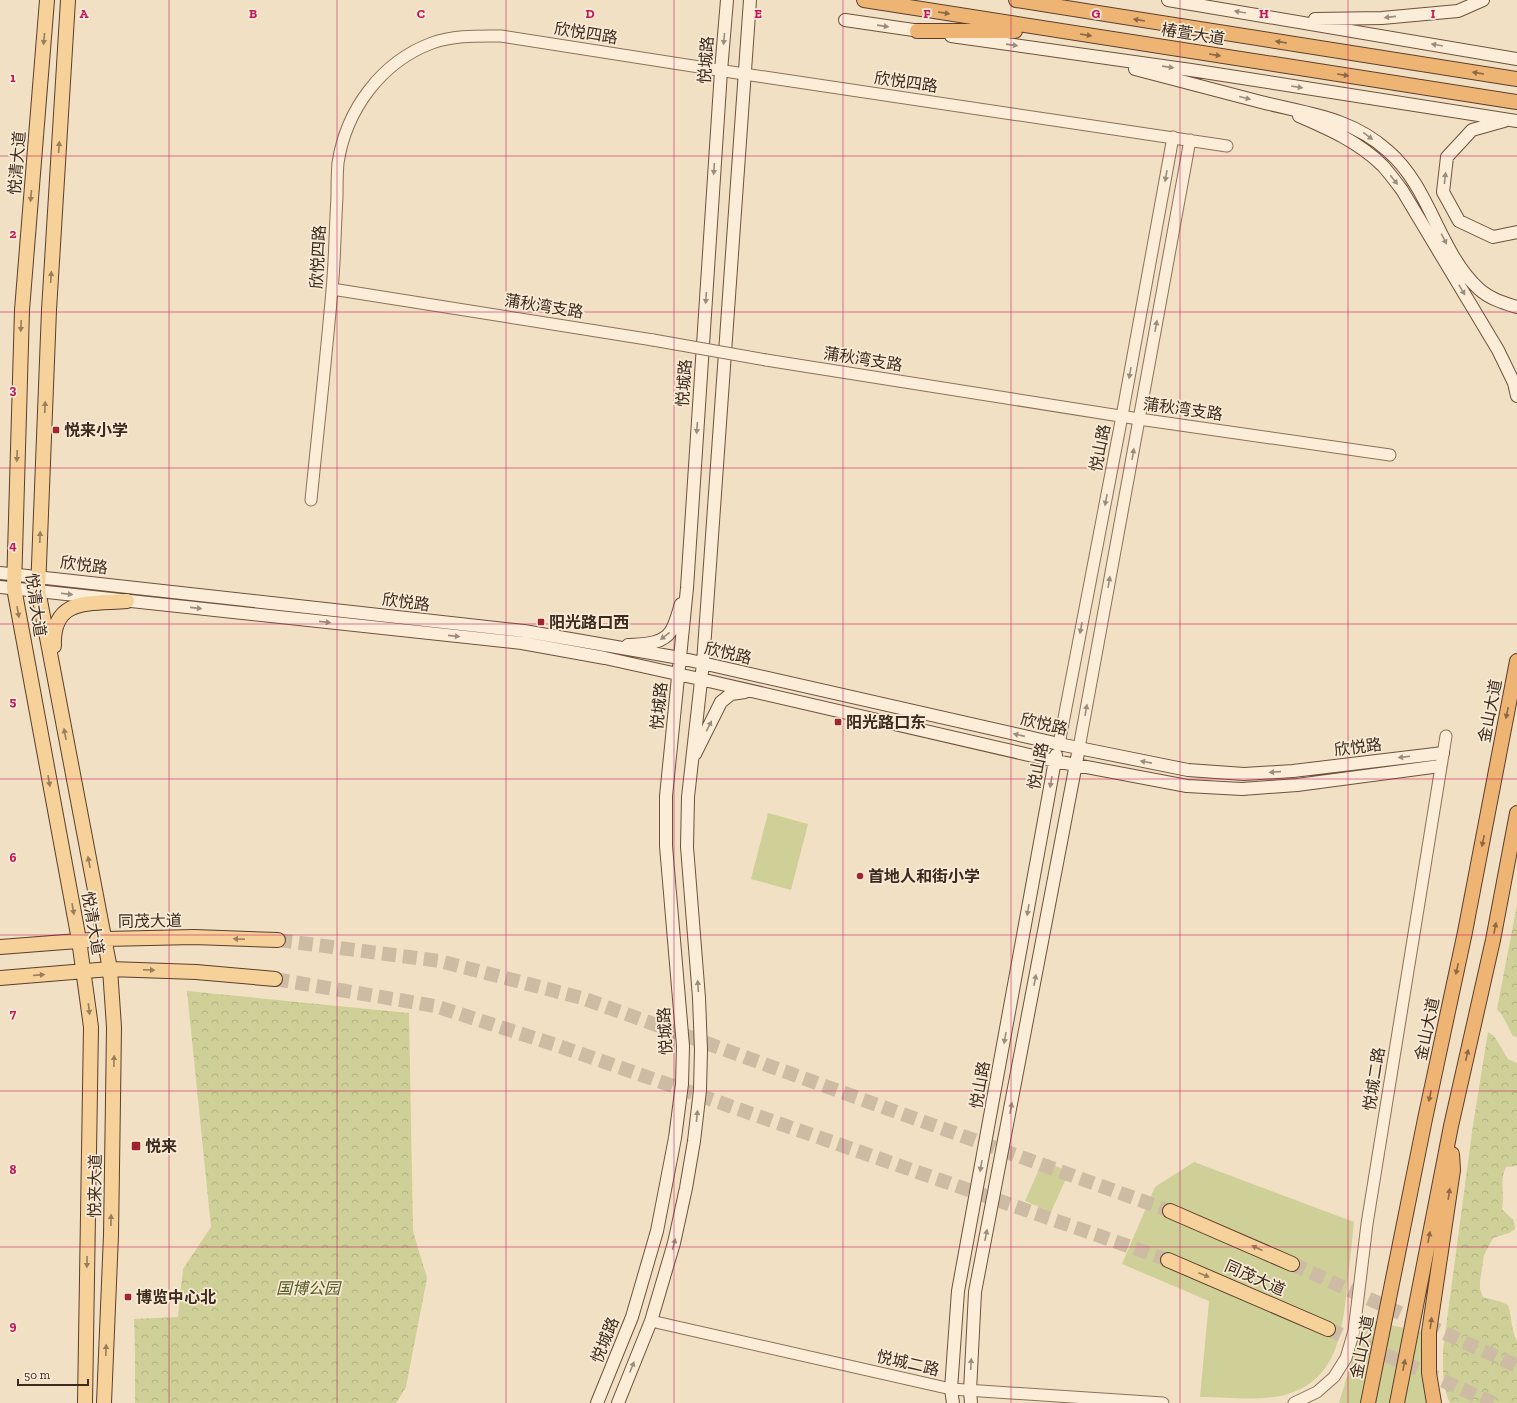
<svg xmlns="http://www.w3.org/2000/svg" width="1517" height="1403" font-family="'Zilla Slab','Noto Sans SC',serif">
<defs>
<pattern id="forest-crowns" width="20" height="18" patternUnits="userSpaceOnUse"><rect width="20" height="18" fill="#ced097"/><path d="M2 6a3 3 0 1 1 6 0M12 15a3 3 0 1 1 6 0" fill="none" stroke="#b2b382"/></pattern>
</defs>
<rect width="100%" height="100%" fill="#f1e0c4"/>
<path fill="#ced097" d="M768 813 808 824 791 890 751 879Z
M1043 1160 1069 1172 1051 1212 1025 1201Z
M1194 1162 1354 1222C1352 1244 1349 1266 1347 1288 1342 1333 1337 1379 1288 1394 1263 1402 1226 1397 1200 1397L1209 1301 1122 1264 1155 1187Z
M1364 1319 1422 1332 1425 1387 1431 1403H1339Z"/>
<path fill="url(#forest-crowns)" d="M1517 905V1037L1513 1036 1502 1015 1497 1009Z
M187 991 409 1013 413 1231 427 1278 406 1387 396 1403H135V1353L134 1319 178 1317 183 1269 211 1227Z
M1488 1032 1494 1036 1508 1059 1517 1063V1166L1506 1167C1499 1181 1505 1194 1502 1209L1514 1221 1515 1229 1509 1233 1493 1238 1484 1255 1480 1281V1289L1483 1297 1501 1302 1508 1305C1512 1317 1511 1330 1517 1341V1403H1450C1442 1387 1443 1367 1443 1350L1473 1125Z"/>
<g fill="none" stroke-linecap="round" stroke-linejoin="round">
<path stroke="#cdbca3" stroke-width="14" stroke-dasharray="14 7" stroke-linecap="butt" d="M278 940 440 961 582 998 1170 1211
M275 979 435 1006 556 1045 1168 1260
M1292 1264 1517 1366
M1328 1329 1493 1403"/>
<defs>
<path id="tertiary" d="M332 289 653 340
M766 360 1139 419 1390 455
M311 500C318 430 326 360 332 290 335 259 335 228 337 197 337 186 337 174 338 163 346 110 381 62 432 43 454 35 478 36 501 36L744 74 1227 146
M1059 744 1122 416 1173 137
M1079 748 1190 140
M651 1321 951 1389 1163 1403
M1294 1403 1317 1392 1334 1377 1346 1358 1354 1331 1367 1224 1446 736"/>
<path id="secondary" d="M1168 0 1517 59
M1315 19 1382 18 1458 11 1483 0
M845 20 927 32
M951 36 1191 70 1517 121
M1135 69C1177 80 1219 91 1261 102 1308 114 1350 117 1388 151 1431 188 1438 251 1479 289 1490 299 1504 303 1517 307
M1299 116C1329 129 1359 142 1383 166 1390 174 1396 182 1402 190L1498 350 1514 383 1517 396
M1504 121 1472 130 1447 157 1443 192 1459 221 1493 237 1517 232
M0 573 524 631 680 658 1059 744 1188 770 1244 774 1293 771 1443 753
M0 587 522 643 605 658 700 679 1055 761 1187 786 1242 789 1297 785 1440 766
M628 645C642 644 662 645 671 631 676 623 678 613 681 604
M695 754 721 702 731 694 745 692
M597 1403 632 1317 657 1231 675 1138 682 1084 683 1046 666 846V796L687 588 721 71 727 0
M618 1403 651 1321 674 1243 686 1188 694 1141 700 1090 701 1050 699 998 687 847 688 797 703 663 750 0
M953 1403 951 1389 958 1291 1056 755
M971 1403 970 1391 975 1292 1079 748"/>
<path id="primary" d="M47 0 22 310 14 588 79 940 91 1027 85 1403
M68 0 49 310 38 590 110 969 114 1027 113 1100 111 1235 104 1403
M54 646C52 597 90 604 127 601
M0 947 104 939 194 937 278 940
M0 978 110 969 196 972 275 979
M1170 1211 1292 1264
M1168 1260 1328 1329"/>
<path id="trunk" d="M864 0 1517 102
M1016 0 1517 79
M917 31H1015
M1368 1403 1425 1119 1465 932 1517 661
M1397 1403 1451 1126 1493 940 1517 813
M1434 1403 1429 1373V1332L1453 1170 1452 1154"/>
</defs>
<use href="#tertiary" stroke="#8d7059" stroke-width="13"/>
<use href="#secondary" stroke="#6f513c" stroke-width="14"/>
<use href="#primary" stroke="#5b3e2d" stroke-width="16"/>
<use href="#trunk" stroke="#5b3e2d" stroke-width="16"/>
<use href="#tertiary" stroke="#fbedd8" stroke-width="11"/>
<use href="#secondary" stroke="#fbedd8" stroke-width="12"/>
<use href="#primary" stroke="#f6d199" stroke-width="14"/>
<use href="#trunk" stroke="#eeb474" stroke-width="14"/>
<defs>
<path id="tertiary-bridge" d="M653 340 766 360"/>
</defs>
<use href="#tertiary-bridge" stroke="#8d7059" stroke-width="13" stroke-linecap="butt"/>
<use href="#tertiary-bridge" stroke="#fbedd8" stroke-width="11"/>
</g>
<defs><path id="oneway-solid" d="M-6-.8H1V-3.2L6.5 0L1 3.2V.8H-6Z"/></defs>
<g fill="#9c8c7b">
<use href="#oneway-solid" transform="translate(1240 12) rotate(-170)"/>
<use href="#oneway-solid" transform="translate(1390 17) rotate(174)"/>
<use href="#oneway-solid" transform="translate(883 26) rotate(8)"/>
<use href="#oneway-solid" transform="translate(724 39) rotate(95)"/>
<use href="#oneway-solid" transform="translate(1012 45) rotate(8)"/>
<use href="#oneway-solid" transform="translate(1437 45) rotate(-170)"/>
<use href="#oneway-solid" transform="translate(1168 67) rotate(8)"/>
<use href="#oneway-solid" transform="translate(1297 87) rotate(9)"/>
<use href="#oneway-solid" transform="translate(1245 98) rotate(14)"/>
<use href="#oneway-solid" transform="translate(1368 136) rotate(37)"/>
<use href="#oneway-solid" transform="translate(714 169) rotate(94)"/>
<use href="#oneway-solid" transform="translate(1166 176) rotate(100)"/>
<use href="#oneway-solid" transform="translate(1445 178) rotate(-84)"/>
<use href="#oneway-solid" transform="translate(1394 180) rotate(52)"/>
<use href="#oneway-solid" transform="translate(1444 239) rotate(63)"/>
<use href="#oneway-solid" transform="translate(1462 290) rotate(59)"/>
<use href="#oneway-solid" transform="translate(706 298) rotate(94)"/>
<use href="#oneway-solid" transform="translate(1156 326) rotate(-80)"/>
<use href="#oneway-solid" transform="translate(1130 373) rotate(100)"/>
<use href="#oneway-solid" transform="translate(697 428) rotate(94)"/>
<use href="#oneway-solid" transform="translate(1133 454) rotate(-80)"/>
<use href="#oneway-solid" transform="translate(1106 500) rotate(101)"/>
<use href="#oneway-solid" transform="translate(1109 582) rotate(-80)"/>
<use href="#oneway-solid" transform="translate(67 594) rotate(7)"/>
<use href="#oneway-solid" transform="translate(196 608) rotate(6)"/>
<use href="#oneway-solid" transform="translate(325 622) rotate(6)"/>
<use href="#oneway-solid" transform="translate(1081 628) rotate(101)"/>
<use href="#oneway-solid" transform="translate(454 636) rotate(6)"/>
<use href="#oneway-solid" transform="translate(665 636) rotate(142)"/>
<use href="#oneway-solid" transform="translate(1086 710) rotate(-80)"/>
<use href="#oneway-solid" transform="translate(709 726) rotate(-63)"/>
<use href="#oneway-solid" transform="translate(1019 735) rotate(-167)"/>
<use href="#oneway-solid" transform="translate(1404 757) rotate(173)"/>
<use href="#oneway-solid" transform="translate(1146 762) rotate(-169)"/>
<use href="#oneway-solid" transform="translate(1275 772) rotate(176)"/>
<use href="#oneway-solid" transform="translate(1051 782) rotate(100)"/>
<use href="#oneway-solid" transform="translate(1028 910) rotate(100)"/>
<use href="#oneway-solid" transform="translate(1035 980) rotate(-79)"/>
<use href="#oneway-solid" transform="translate(698 986) rotate(-94)"/>
<use href="#oneway-solid" transform="translate(1005 1038) rotate(100)"/>
<use href="#oneway-solid" transform="translate(1011 1108) rotate(-79)"/>
<use href="#oneway-solid" transform="translate(697 1116) rotate(-84)"/>
<use href="#oneway-solid" transform="translate(981 1166) rotate(100)"/>
<use href="#oneway-solid" transform="translate(986 1235) rotate(-79)"/>
<use href="#oneway-solid" transform="translate(674 1244) rotate(-75)"/>
<use href="#oneway-solid" transform="translate(971 1364) rotate(-87)"/>
<use href="#oneway-solid" transform="translate(632 1367) rotate(-68)"/>
</g>
<g fill="#8c6845">
<use href="#oneway-solid" transform="translate(944 13) rotate(9)"/>
<use href="#oneway-solid" transform="translate(1139 20) rotate(-171)"/>
<use href="#oneway-solid" transform="translate(1086 35) rotate(9)"/>
<use href="#oneway-solid" transform="translate(1281 42) rotate(-171)"/>
<use href="#oneway-solid" transform="translate(1215 55) rotate(9)"/>
<use href="#oneway-solid" transform="translate(1478 73) rotate(-171)"/>
<use href="#oneway-solid" transform="translate(1343 75) rotate(9)"/>
<use href="#oneway-solid" transform="translate(1507 713) rotate(101)"/>
<use href="#oneway-solid" transform="translate(1483 841) rotate(101)"/>
<use href="#oneway-solid" transform="translate(1495 928) rotate(-79)"/>
<use href="#oneway-solid" transform="translate(1457 969) rotate(102)"/>
<use href="#oneway-solid" transform="translate(1467 1055) rotate(-77)"/>
<use href="#oneway-solid" transform="translate(1430 1096) rotate(102)"/>
<use href="#oneway-solid" transform="translate(1449 1194) rotate(-82)"/>
<use href="#oneway-solid" transform="translate(1429 1237) rotate(-79)"/>
<use href="#oneway-solid" transform="translate(1431 1323) rotate(-82)"/>
<use href="#oneway-solid" transform="translate(1404 1365) rotate(-79)"/>
</g>
<g fill="#997e5c">
<use href="#oneway-solid" transform="translate(44 39) rotate(95)"/>
<use href="#oneway-solid" transform="translate(59 147) rotate(-86)"/>
<use href="#oneway-solid" transform="translate(31 196) rotate(95)"/>
<use href="#oneway-solid" transform="translate(51 277) rotate(-86)"/>
<use href="#oneway-solid" transform="translate(21 326) rotate(92)"/>
<use href="#oneway-solid" transform="translate(45 407) rotate(-88)"/>
<use href="#oneway-solid" transform="translate(17 456) rotate(92)"/>
<use href="#oneway-solid" transform="translate(40 537) rotate(-88)"/>
<use href="#oneway-solid" transform="translate(18 612) rotate(80)"/>
<use href="#oneway-solid" transform="translate(65 734) rotate(-101)"/>
<use href="#oneway-solid" transform="translate(49 781) rotate(80)"/>
<use href="#oneway-solid" transform="translate(89 862) rotate(-101)"/>
<use href="#oneway-solid" transform="translate(73 909) rotate(80)"/>
<use href="#oneway-solid" transform="translate(239 939) rotate(-178)"/>
<use href="#oneway-solid" transform="translate(149 970) rotate(2)"/>
<use href="#oneway-solid" transform="translate(39 975) rotate(-5)"/>
<use href="#oneway-solid" transform="translate(89 1009) rotate(83)"/>
<use href="#oneway-solid" transform="translate(114 1061) rotate(-89)"/>
<use href="#oneway-solid" transform="translate(111 1220) rotate(-89)"/>
<use href="#oneway-solid" transform="translate(1257 1248) rotate(-156)"/>
<use href="#oneway-solid" transform="translate(87 1262) rotate(91)"/>
<use href="#oneway-solid" transform="translate(1204 1275) rotate(23)"/>
<use href="#oneway-solid" transform="translate(106 1350) rotate(-88)"/>
</g>
<path fill="none" stroke="#c2185b" stroke-width="1" stroke-opacity="0.55" d="M169 0V1403M337 0V1403M506 0V1403M674 0V1403M843 0V1403M1011 0V1403M1180 0V1403M1348 0V1403M0 156H1517M0 312H1517M0 468H1517M0 624H1517M0 779H1517M0 935H1517M0 1091H1517M0 1247H1517"/>
<g fill="#a02430" stroke="#f8ead4" stroke-width="1.5">
<rect x="52" y="426" width="8" height="8" rx="2"/>
<rect x="537" y="618" width="8" height="8" rx="2"/>
<rect x="834" y="718" width="8" height="8" rx="2"/>
<circle cx="860" cy="876" r="4"/>
<rect x="131" y="1141" width="10" height="10" rx="2"/>
<rect x="124" y="1293" width="8" height="8" rx="2"/>
</g>
<g text-anchor="middle" dominant-baseline="central" stroke-width="3.5" stroke-linejoin="round" paint-order="stroke">
<g font-size="16" fill="#3c2a1e" stroke="#f8ead4">
<text transform="translate(586 33) rotate(9)">欣悦四路</text>
<text transform="translate(1193 34) rotate(9)">椿萱大道</text>
<text transform="translate(706 60) rotate(-86)">悦城路</text>
<text transform="translate(906 82) rotate(8)">欣悦四路</text>
<text transform="translate(17 163) rotate(-85)">悦清大道</text>
<text transform="translate(318 257) rotate(-87)">欣悦四路</text>
<text transform="translate(544 306) rotate(9)">蒲秋湾支路</text>
<text transform="translate(863 359) rotate(9)">蒲秋湾支路</text>
<text transform="translate(684 383) rotate(-86)">悦城路</text>
<text transform="translate(1183 409) rotate(8)">蒲秋湾支路</text>
<text transform="translate(1100 448) rotate(-79)">悦山路</text>
<text transform="translate(84 565) rotate(7)">欣悦路</text>
<text transform="translate(406 602) rotate(7)">欣悦路</text>
<text transform="translate(36 605) rotate(82)">悦清大道</text>
<text transform="translate(728 653) rotate(13)">欣悦路</text>
<text transform="translate(659 706) rotate(-84)">悦城路</text>
<text transform="translate(1490 711) rotate(-79)">金山大道</text>
<text transform="translate(1044 724) rotate(13)">欣悦路</text>
<text transform="translate(1358 747) rotate(-7)">欣悦路</text>
<text transform="translate(1038 766) rotate(-79)">悦山路</text>
<text transform="translate(150 921) rotate(-1)">同茂大道</text>
<text transform="translate(93 923) rotate(80)">悦清大道</text>
<text transform="translate(1427 1029) rotate(-78)">金山大道</text>
<text transform="translate(665 1031) rotate(-93)">悦城路</text>
<text transform="translate(1374 1079) rotate(-81)">悦城二路</text>
<text transform="translate(980 1085) rotate(-80)">悦山路</text>
<text transform="translate(95 1186) rotate(-89)">悦来大道</text>
<text transform="translate(1255 1278) rotate(24)">同茂大道</text>
<text transform="translate(605 1340) rotate(-68)">悦城路</text>
<text transform="translate(1362 1347) rotate(-79)">金山大道</text>
<text transform="translate(908 1363) rotate(13)">悦城二路</text>
</g>
<g font-size="16" font-weight="bold" fill="#3c2a1e" stroke="#f8ead4" text-anchor="start">
<text x="64" y="430">悦来小学</text>
<text x="549" y="622">阳光路口西</text>
<text x="846" y="722">阳光路口东</text>
<text x="868" y="876">首地人和街小学</text>
<text x="145" y="1146">悦来</text>
<text x="136" y="1297">博览中心北</text>
</g>
<g font-size="16" font-style="italic" fill="#515a23" stroke="#f8ead4">
<text x="308" y="1288">国博公园</text>
</g>
</g>
<g font-size="13" text-anchor="middle" font-weight="bold" fill="#c2185b" stroke="#f8ead4" stroke-width="3.5" stroke-linejoin="round" paint-order="stroke">
<text x="84" y="18">A</text>
<text x="253" y="18">B</text>
<text x="421" y="18">C</text>
<text x="590" y="18">D</text>
<text x="758" y="18">E</text>
<text x="927" y="18">F</text>
<text x="1096" y="18">G</text>
<text x="1264" y="18">H</text>
<text x="1433" y="18">I</text>
<text x="13" y="82">1</text>
<text x="13" y="238">2</text>
<text x="13" y="394">3</text>
<text x="13" y="550">4</text>
<text x="13" y="706">5</text>
<text x="13" y="862">6</text>
<text x="13" y="1018">7</text>
<text x="13" y="1174">8</text>
<text x="13" y="1330">9</text>
</g>
<path d="M18 1379v6h70v-6" fill="none" stroke="#3c2a1e" stroke-width="2"/>
<text x="24" y="1379" font-size="12" fill="#3c2a1e" stroke="#f8ead4" stroke-width="3" paint-order="stroke">50 m</text>
</svg>
